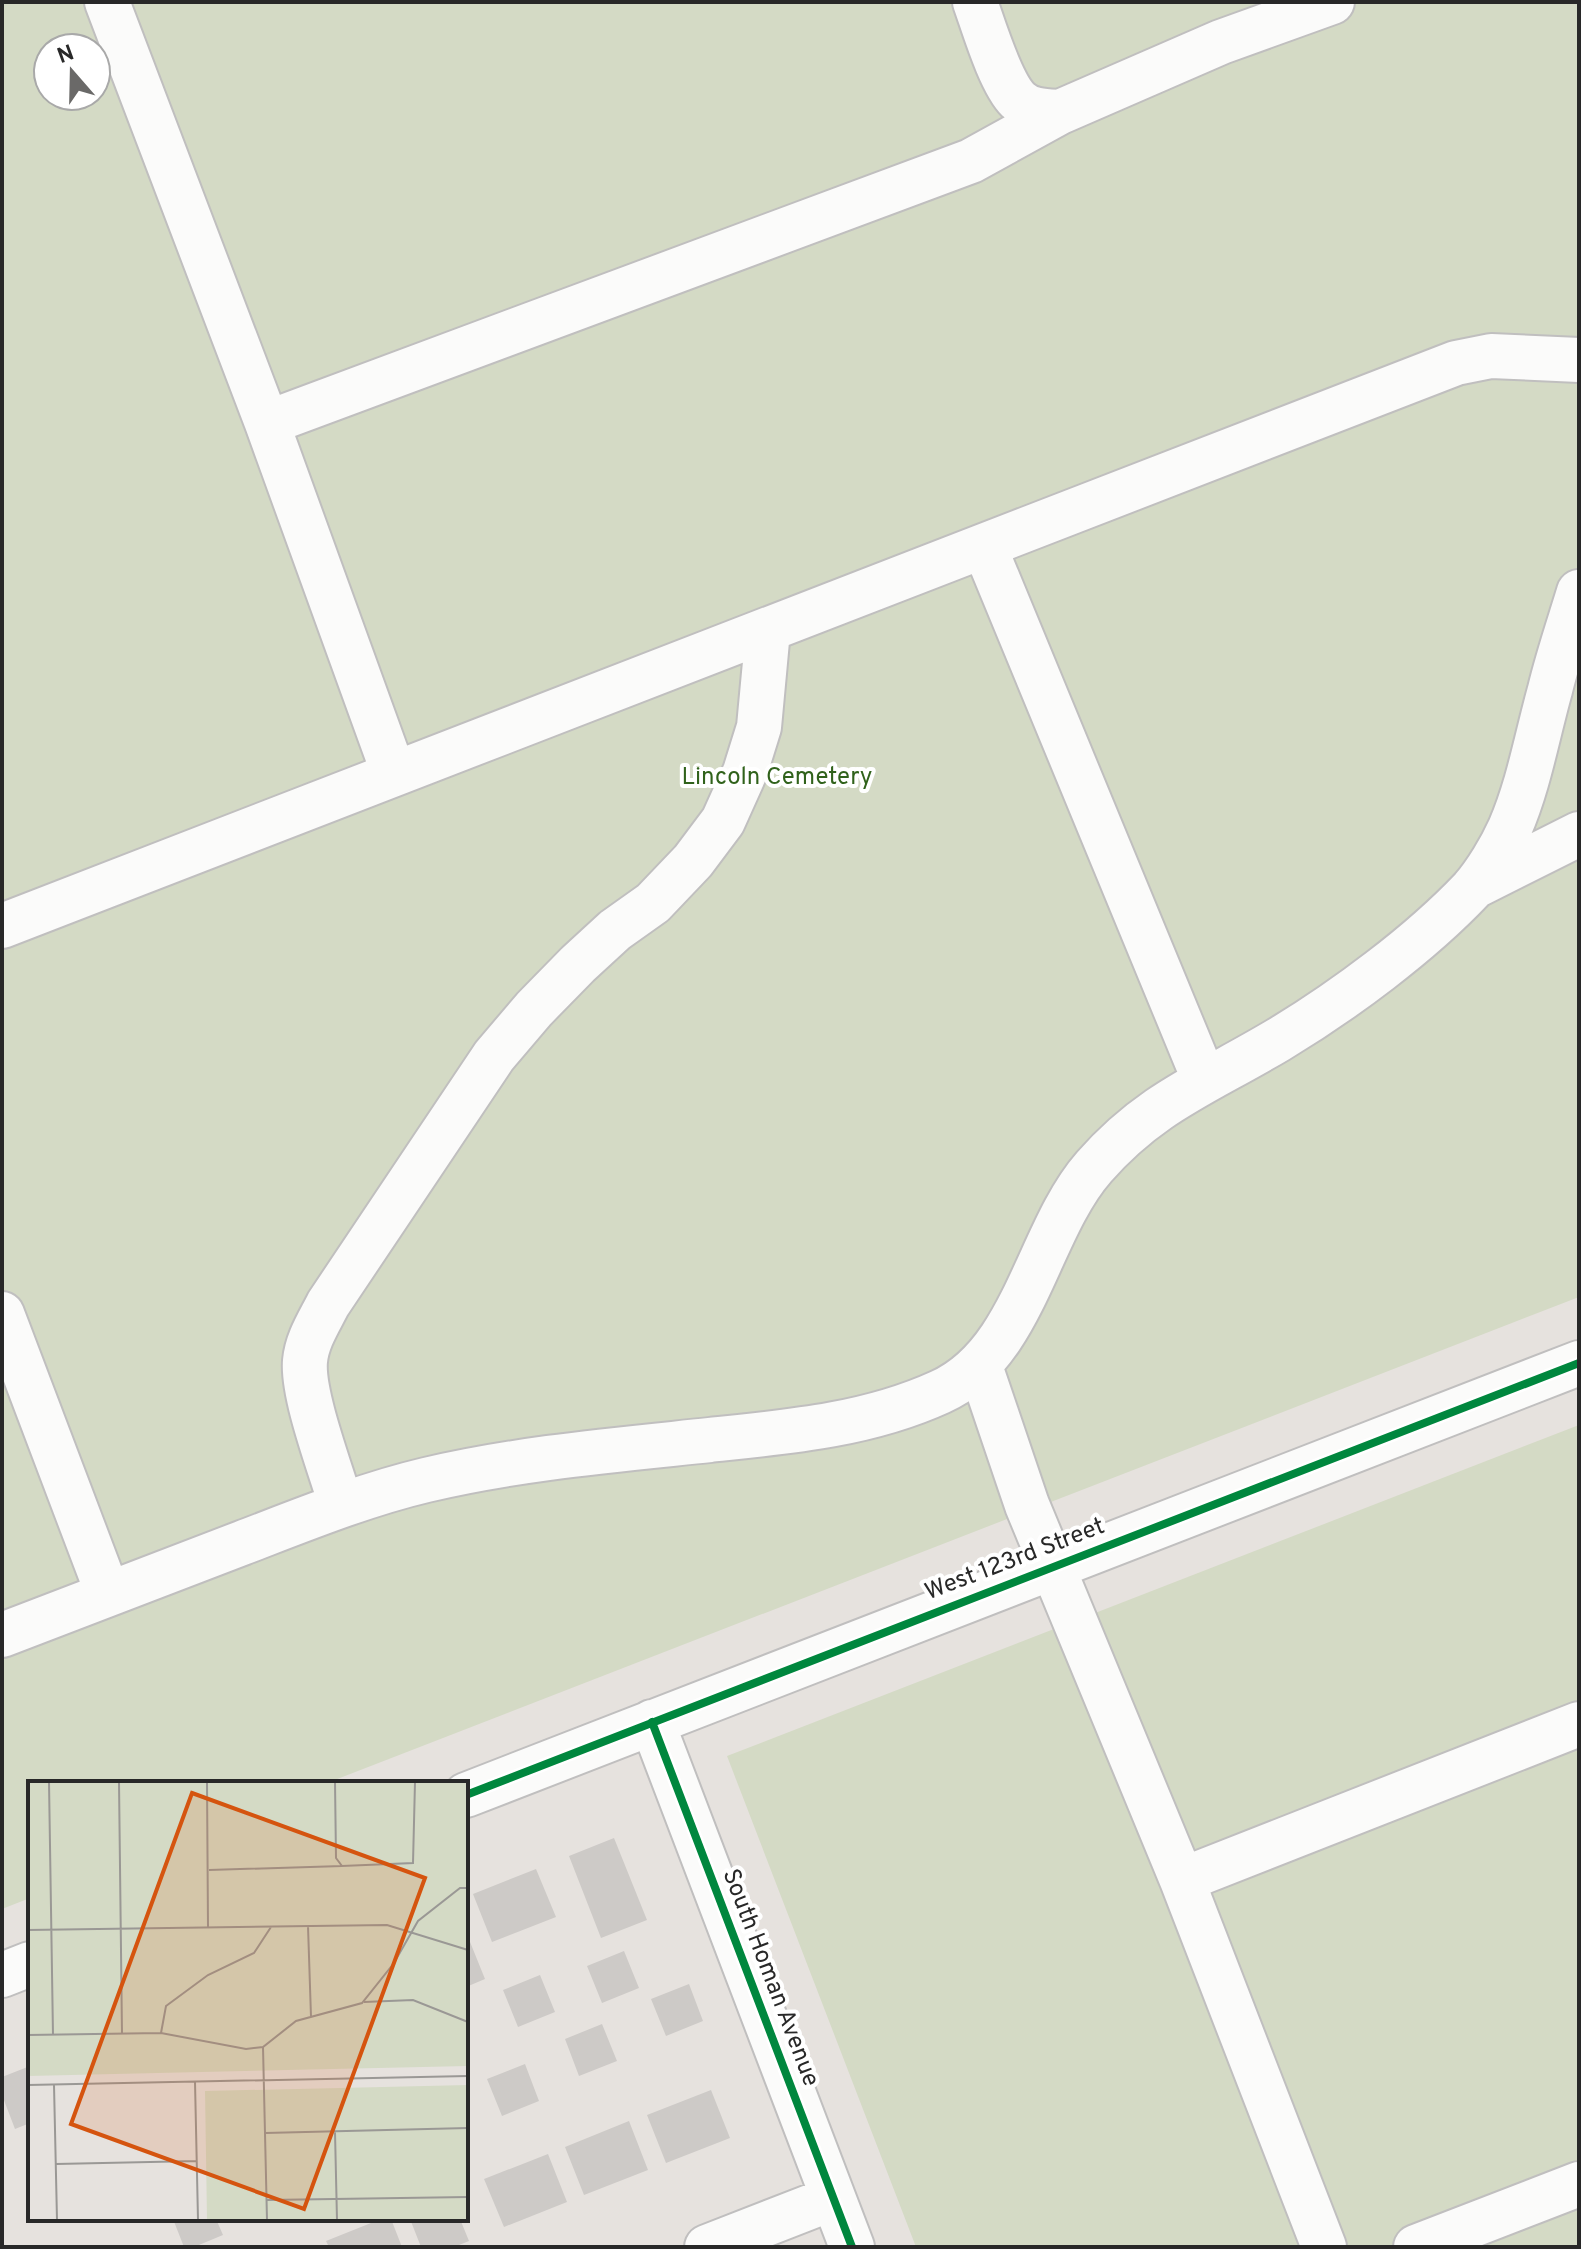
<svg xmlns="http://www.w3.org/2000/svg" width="1581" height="2249" font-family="Overpass,sans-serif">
<rect width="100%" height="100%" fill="#e6e2de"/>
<path fill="#d4dac5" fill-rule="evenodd" d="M2 2H1579V1297L327 1783H30V1898L2 1909ZM48 48H96V96H48Z
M1579 1425V2247H916L727 1756Z"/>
<path fill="#cdcac7" d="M614 1838 647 1920 601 1938 569 1856Z
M536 1869 556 1917 492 1942 473 1894Z
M466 1932 485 1979 466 1987Z
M624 1951 639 1988 602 2003 587 1966Z
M540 1975 555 2012 518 2027 503 1990Z
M689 1984 703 2021 666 2036 651 1999Z
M602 2024 617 2061 579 2076 565 2039Z
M525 2064 539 2101 502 2116 487 2079Z
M30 2066V2123L15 2129 2 2095V2077Z
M711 2090 730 2138 666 2163 647 2115Z
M629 2121 648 2170 584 2195 565 2147Z
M548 2154 567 2202 504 2227 484 2179Z
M173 2219H216L223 2235 194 2247H184Z
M381 2219H391L402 2247H329L326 2241Z
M410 2219H460L469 2241 454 2247H421Z"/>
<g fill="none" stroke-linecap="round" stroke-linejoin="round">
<defs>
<path id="minor" d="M107 2 267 423 394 774
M975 2C984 27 1000 82 1018 100 1029 111 1045 111 1060 112L1221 42 1332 2
M267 423 971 161 1060 112
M984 546 1204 1079
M1475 886 1579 834
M2 926 1456 363 1491 356 1579 360
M2 1314 108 1594
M980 1366 1027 1505 1182 1880 1324 2247
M341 1505C331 1470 302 1395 305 1361 307 1340 319 1322 328 1304L494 1056 534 1009 578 964 615 930 653 903 693 861 723 821 745 772 759 727 768 630
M2 1635C82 1604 162 1574 242 1543 302 1520 363 1495 426 1480 519 1458 615 1450 710 1440 788 1432 868 1425 940 1392 1025 1354 1037 1232 1094 1167 1151 1102 1206 1083 1278 1040 1343 1001 1420 944 1472 889 1486 873 1501 848 1510 828 1529 784 1537 736 1550 690 1558 657 1569 625 1579 592
M652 1722 852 2247
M466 1795 1579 1363
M1182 1880 1579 1724
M2 1975 30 1964
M707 2247 833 2198
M1416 2247 1579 2184"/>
</defs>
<use href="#minor" stroke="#c0bfbf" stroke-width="48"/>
<use href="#minor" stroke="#fbfbfa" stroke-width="44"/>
<defs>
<path id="cycleway" d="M652 1722 852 2247
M466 1795 1579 1363"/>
</defs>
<use href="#cycleway" stroke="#fff" stroke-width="13"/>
<use href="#cycleway" stroke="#00873e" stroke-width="8"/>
</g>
<g text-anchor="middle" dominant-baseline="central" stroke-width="8" stroke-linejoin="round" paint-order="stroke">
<g font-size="24" fill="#30621b" stroke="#fff">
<text x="777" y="778">Lincoln Cemetery</text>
</g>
<g font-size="24" fill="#282828" stroke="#fff">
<text transform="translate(1015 1560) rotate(-21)">West 123rd Street</text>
<text transform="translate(770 1978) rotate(69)">South Homan Avenue</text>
</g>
</g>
<g transform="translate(28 1781)">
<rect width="440" height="440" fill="#e6e2de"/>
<path d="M0 1H440V285L0 295ZM440 304V439H179L177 310Z" fill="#d4dac5"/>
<path fill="none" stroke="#9a9895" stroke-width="2" d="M21 1 25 254M91 1 94 253M179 1 180 147M307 1 308 77 314 85 385 82 387 1M181 89 314 85M280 145 283 236M0 149 359 144 440 169M336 221 385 219 440 241M133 252 138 225 180 194 226 172 243 146M0 254 133 252 218 268 235 266 268 240 334 222 366 182 390 140 432 107H440M235 266 239 439M167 301 170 439M0 304 440 295M26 304 29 439M307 351 309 439M237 352 440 347M28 383 169 380M239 419 440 416"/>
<path fill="#d5540f" fill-opacity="0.15" stroke="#d5540f" stroke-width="4" d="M164 12 397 97 276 428 43 343Z"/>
<rect width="440" height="440" fill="none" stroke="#282828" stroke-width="4"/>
</g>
<rect width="1581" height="2249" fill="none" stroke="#282828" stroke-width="8"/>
<g transform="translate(72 72) rotate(340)"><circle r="38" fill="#ffffff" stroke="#a9a9a9" stroke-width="2"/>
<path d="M0-6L14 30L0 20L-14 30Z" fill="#6a6968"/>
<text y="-12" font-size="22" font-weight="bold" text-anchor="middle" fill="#282828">N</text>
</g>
</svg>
